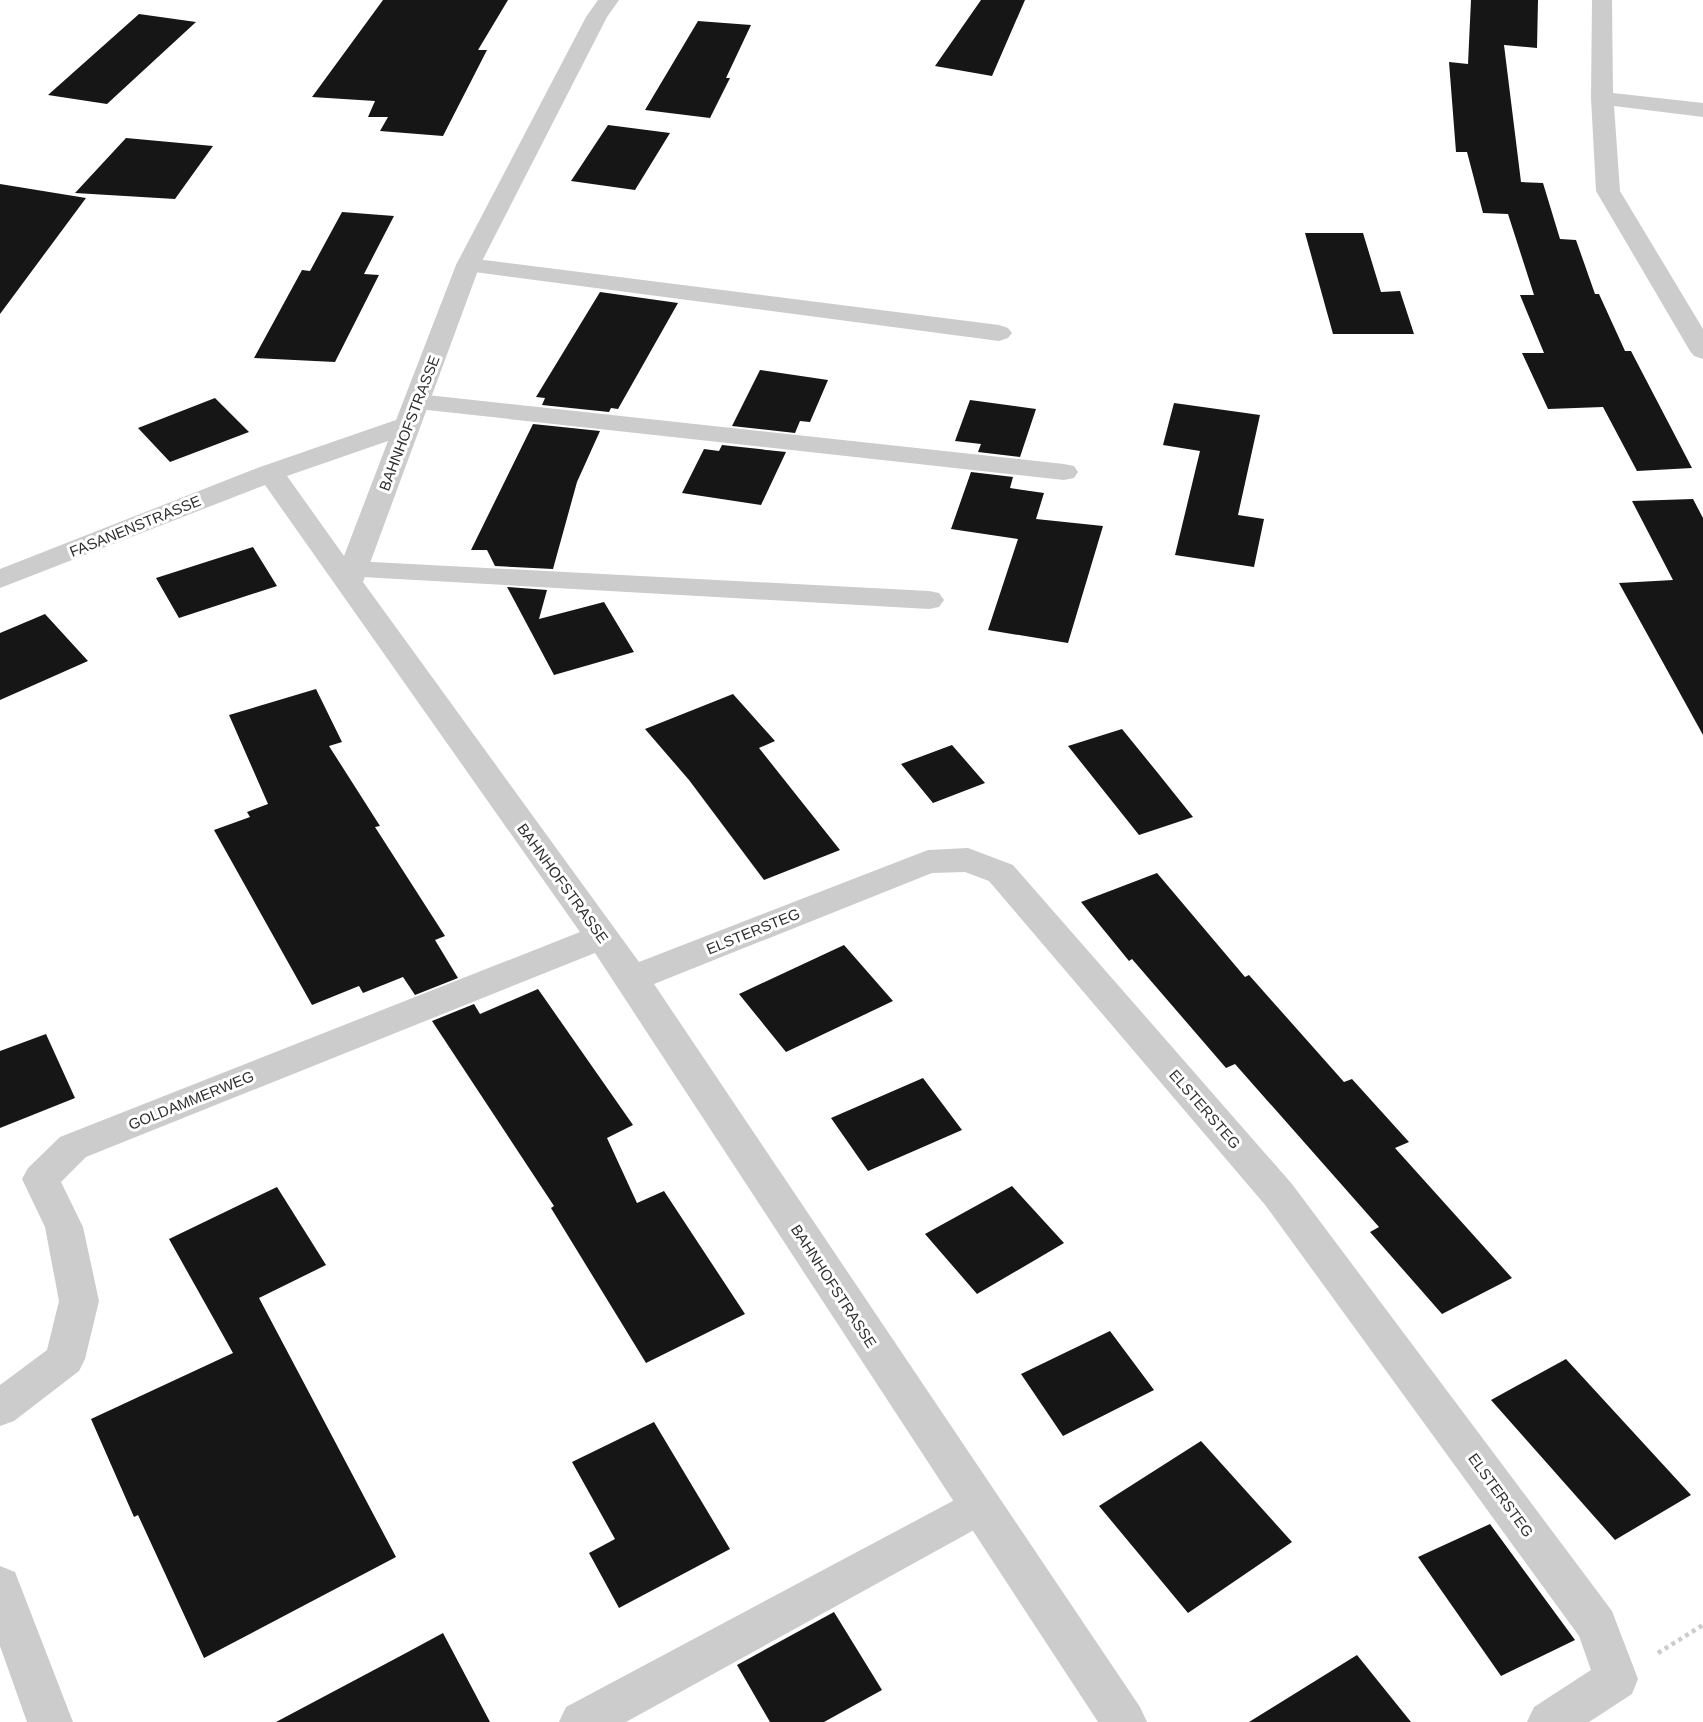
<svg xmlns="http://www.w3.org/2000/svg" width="1703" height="1722" font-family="Arial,sans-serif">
<rect width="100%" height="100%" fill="#fff"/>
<path fill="#161616" d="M383 0H508L478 50H487L443 136 380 131 388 117H368L375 101 312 97Z
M981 0H1025L992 76 935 66Z
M1471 0H1538L1537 48 1504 45 1521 182 1543 183 1560 239 1576 240 1595 294H1599L1625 351H1631L1692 468 1637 471 1603 407 1548 409 1522 353H1544L1520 295H1534L1508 214 1483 213 1467 152H1456L1449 62 1468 64Z
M139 14 196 22 107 104 48 95Z
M698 21 751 25 726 78H730L710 118 645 110Z
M608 125 670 133 635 190 571 181Z
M126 138 213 146 175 199 75 193Z
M0 184 86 198 0 314Z
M342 212 394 216 364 274 379 275 335 362 254 358 302 270 310 271Z
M1305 233H1363L1381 292 1400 291 1414 334H1333Z
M600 292 678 303 618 409 611 408 609 412 542 405 545 398 536 397Z
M760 370 828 380 810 422 800 421 795 433 732 426Z
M215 398 249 432 170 462 138 428Z
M970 400 1036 409 1020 457 978 452 981 444 955 441Z
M1174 403 1260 415 1238 515 1264 519 1254 567 1175 555 1200 451 1163 445Z
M533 424 600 431 577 482 553 569 495 566 487 550H471Z
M722 445 786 452 761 505 682 493 704 449 719 451Z
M971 472 1013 477 1010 488 1044 493 1036 519 1103 526 1068 643 988 630 1018 539 951 529Z
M1693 499 1703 518V735L1619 583 1673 580 1632 501Z
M253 547 277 586 179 618 156 578Z
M507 587 547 590 539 619 604 602 634 652 554 675Z
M45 614 88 661 0 700V633Z
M316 689 342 742 329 746 380 826 375 827 445 936 435 940 458 978 415 995 403 977 363 993 359 986 312 1005 214 830 250 817 247 812 268 804 229 715Z
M733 694 775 741 759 748 840 850 764 880 689 780 645 729Z
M1122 729 1157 772 1193 817 1139 835 1068 746Z
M952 745 985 783 933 803 901 764Z
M1157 873 1245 977 1249 975 1344 1082 1352 1079 1409 1142 1395 1148 1512 1278 1442 1314 1370 1232 1379 1227 1235 1064 1226 1068 1132 959 1129 961 1081 902Z
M844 945 893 1001 786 1052 739 994Z
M538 989 633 1125 607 1138 637 1203 664 1191 745 1314 646 1363 551 1208 554 1206 432 1021 474 1004 480 1014Z
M46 1034 75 1098 0 1128V1051Z
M923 1078 962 1130 868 1171 831 1118Z
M1012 1186 1064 1243 977 1294 925 1234Z
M277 1187 326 1265 259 1298 396 1557 204 1658 138 1515 134 1517 91 1419 233 1353 169 1239Z
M1110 1331 1154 1390 1063 1436 1021 1374Z
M1566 1359 1691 1495 1615 1540 1491 1400Z
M654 1422 730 1549 619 1608 589 1553 615 1539 572 1462Z
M1201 1441 1292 1542 1188 1613 1099 1506Z
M1490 1524 1575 1640 1501 1676 1418 1557Z
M834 1612 882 1690 824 1722H770L737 1665Z
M443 1633 490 1722H276L406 1653Z
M1357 1655 1411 1722H1249Z"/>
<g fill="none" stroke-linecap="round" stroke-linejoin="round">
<path stroke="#ccc" stroke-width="4.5" stroke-dasharray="4 4" stroke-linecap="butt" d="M1658 1653 1703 1625"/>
<path fill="#ccc" fill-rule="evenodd" d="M468 258 999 325 1008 328 1012 333 1008 338 999 341 459 270 456 265 459 260Z
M418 394 1064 464 1074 466 1078 472 1074 478 1064 480 409 408 405 402 409 396Z
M354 561 929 591 939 593 944 600 939 607 929 609 344 576 340 570 344 564Z
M979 1487 994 1493 1000 1506 994 1519 626 1722H559L566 1707Z"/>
<path fill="#ccc" fill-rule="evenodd" d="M598 0H619L607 17 480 265 363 582 639 962 928 850 968 848 1013 865 1292 1184 1612 1611 1638 1679 1632 1694 1589 1722H1527L1534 1707 1591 1670 1579 1636 1266 1206 989 881 965 872 932 873 654 984 1140 1707 1147 1722H1098L595 953 86 1157 61 1182 83 1227 99 1301 85 1359 79 1371 14 1421 0 1426V1385L47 1350 59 1301 45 1227 22 1179 28 1168 60 1137 580 932 265 485 0 588V569L260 467 396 420 456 265 586 17ZM388 441 344 556 287 476Z
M1592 0H1612L1613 93 1703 103V117L1614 106 1620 191 1703 329V359L1694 356 1690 351 1596 191 1591 98Z
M0 1566 15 1572 73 1722H27L0 1646Z"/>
</g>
<g text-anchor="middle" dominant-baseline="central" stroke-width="6" stroke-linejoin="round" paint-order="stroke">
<g font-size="15" fill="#2f2f2f" stroke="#fff">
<text transform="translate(409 423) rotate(-69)">BAHNHOFSTRASSE</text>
<text transform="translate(135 526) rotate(-22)">FASANENSTRASSE</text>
<text transform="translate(563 883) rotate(54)">BAHNHOFSTRASSE</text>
<text transform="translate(753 931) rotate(-22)">ELSTERSTEG</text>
<text transform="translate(191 1100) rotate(-22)">GOLDAMMERWEG</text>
<text transform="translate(1205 1109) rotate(49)">ELSTERSTEG</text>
<text transform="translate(834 1286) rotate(57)">BAHNHOFSTRASSE</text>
<text transform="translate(1501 1495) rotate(54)">ELSTERSTEG</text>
</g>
</g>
</svg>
